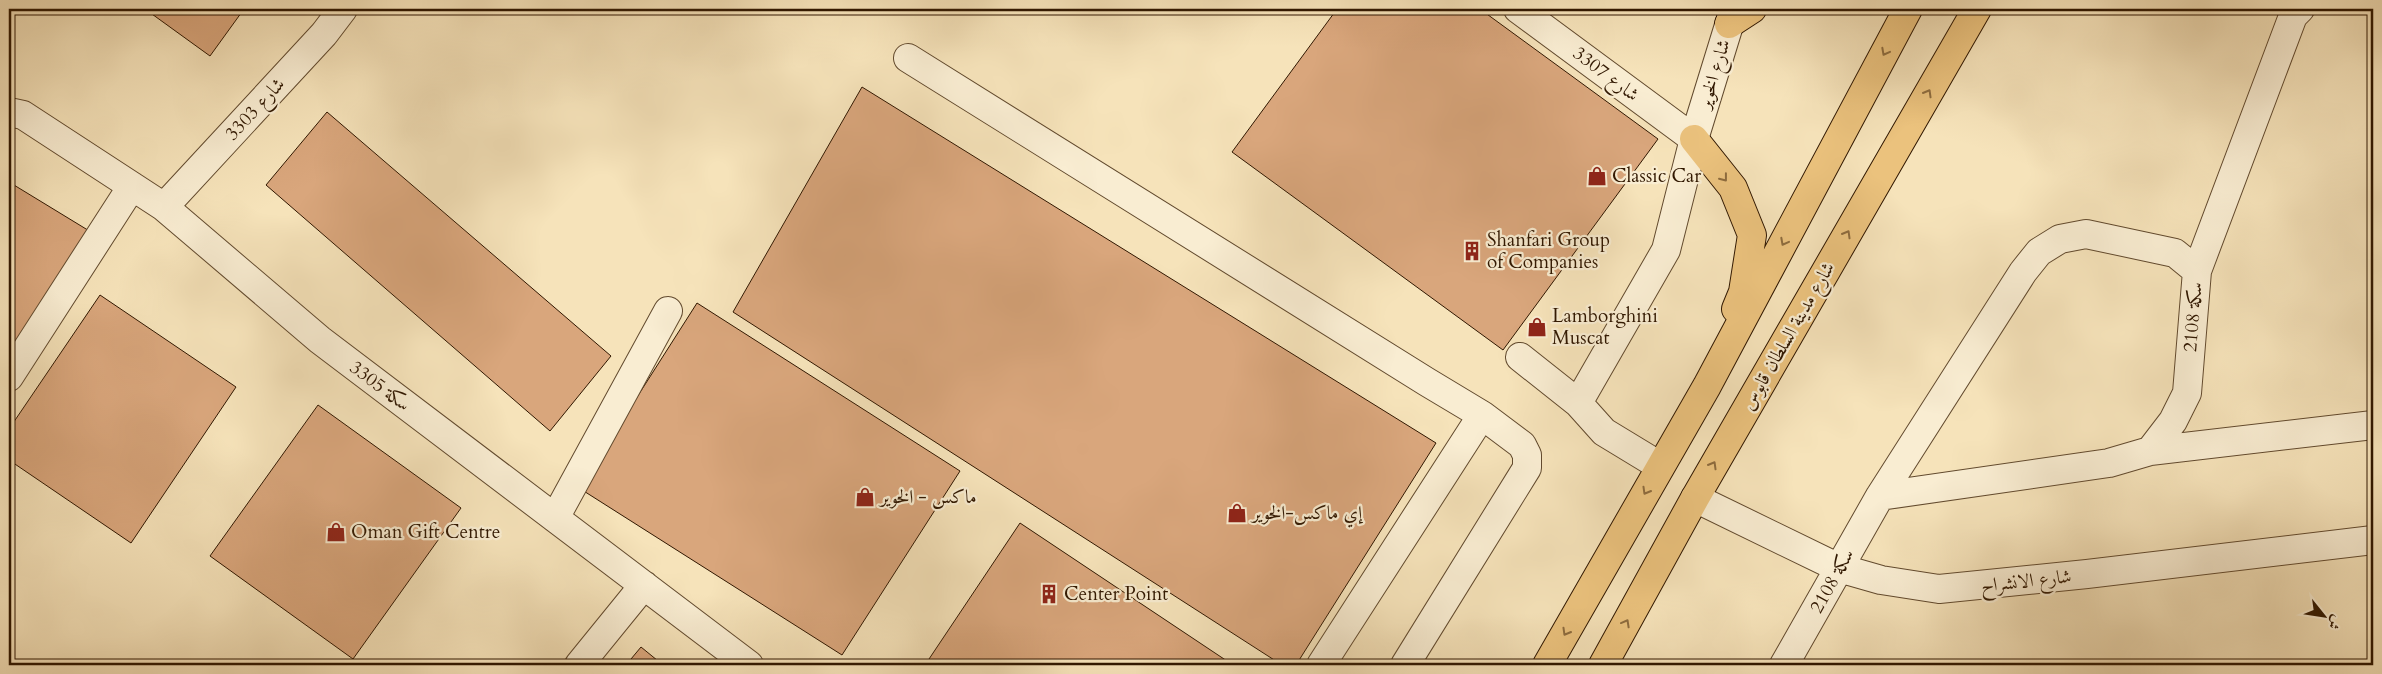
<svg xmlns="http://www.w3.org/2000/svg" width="2382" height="674" font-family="Cardo,Amiri,serif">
<rect width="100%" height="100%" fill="#f6e3ba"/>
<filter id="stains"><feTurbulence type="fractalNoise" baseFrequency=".004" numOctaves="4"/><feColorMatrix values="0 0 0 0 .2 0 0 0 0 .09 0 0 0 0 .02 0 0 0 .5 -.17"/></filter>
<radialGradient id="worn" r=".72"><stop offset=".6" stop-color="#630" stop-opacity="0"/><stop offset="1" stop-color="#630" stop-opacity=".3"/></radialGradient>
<path fill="#d9a67c" stroke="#301700" d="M145 9H244L210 56Z
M1337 9H1480L1658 139 1503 350 1232 152Z
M862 87 1436 443 1296 665H1282L733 312Z
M327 112 611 356 550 431 266 185Z
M9 182 91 232 9 356Z
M100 295 236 387 131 543 9 460V429Z
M697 303 960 471 842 655 579 488Z
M318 405 461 508 353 659 210 556Z
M1020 523 1233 665H925Z
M641 647 663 665H626Z"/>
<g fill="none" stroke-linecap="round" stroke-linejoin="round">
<defs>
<path id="minor" d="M1518 9 1694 139
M908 58 1427 382 1482 415 1522 445 1527 455V468L1405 665
M9 112 23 115 164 207 320 340 749 665
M164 207 324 34 343 9
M2197 271 2293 16 2300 9
M1520 357 1578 403 1604 432 1660 466
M9 377 132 186
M1578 403 1666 250 1694 139 1734 9
M2150 451 2373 425
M1695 498 1839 568 1881 580 1939 589 2087 574 2373 540
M555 518 668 311
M579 665 644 585
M1321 665 1482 415
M1784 665 1880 496 2023 272 2039 252 2060 239 2086 234 2175 253 2197 271 2187 393 2173 421 2150 451 2109 463 1880 496"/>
<path id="major" d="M1729 24 1752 9
M1694 139 1733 188 1752 235 1743 292 1736 309
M1547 665 1707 386 1908 9
M1603 665 1695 498 1977 9"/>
</defs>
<use href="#minor" stroke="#624a2e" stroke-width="30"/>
<use href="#major" stroke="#301700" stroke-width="30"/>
<use href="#minor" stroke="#f9edd2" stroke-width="28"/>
<use href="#major" stroke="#ebc27d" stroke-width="28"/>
</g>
<defs><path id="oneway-chevron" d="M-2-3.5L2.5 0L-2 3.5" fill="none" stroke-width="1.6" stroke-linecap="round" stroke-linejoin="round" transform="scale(1.25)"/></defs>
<g stroke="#8e6c3e">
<use href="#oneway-chevron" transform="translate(1885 52) rotate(118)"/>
<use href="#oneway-chevron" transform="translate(1928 93) rotate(-60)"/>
<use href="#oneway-chevron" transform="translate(1724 178) rotate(52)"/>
<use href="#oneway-chevron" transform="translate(1847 234) rotate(-60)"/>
<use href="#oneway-chevron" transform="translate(1784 242) rotate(118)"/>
<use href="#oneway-chevron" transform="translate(1713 465) rotate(-60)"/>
<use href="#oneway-chevron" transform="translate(1646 491) rotate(120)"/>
<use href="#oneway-chevron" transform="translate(1626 623) rotate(-61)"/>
<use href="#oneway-chevron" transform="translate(1566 632) rotate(120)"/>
</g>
<defs>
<symbol id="shop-bare" viewBox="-9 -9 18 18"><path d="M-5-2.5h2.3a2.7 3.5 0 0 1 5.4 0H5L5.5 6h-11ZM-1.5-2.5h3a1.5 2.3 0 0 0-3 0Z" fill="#8f2418" stroke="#f9edd2" stroke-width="2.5" paint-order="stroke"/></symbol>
<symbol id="building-bare" viewBox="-9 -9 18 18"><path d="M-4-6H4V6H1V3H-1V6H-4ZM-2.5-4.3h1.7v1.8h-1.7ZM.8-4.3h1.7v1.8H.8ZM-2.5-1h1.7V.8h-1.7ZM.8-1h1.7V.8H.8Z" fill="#8f2418" stroke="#f9edd2" stroke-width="2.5" paint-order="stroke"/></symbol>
</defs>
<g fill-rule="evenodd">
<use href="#shop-bare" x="1583" y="162" width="28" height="28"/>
<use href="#building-bare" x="1458" y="237" width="28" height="28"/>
<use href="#shop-bare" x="1523" y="313" width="28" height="28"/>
<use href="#shop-bare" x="851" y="483" width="28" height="28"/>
<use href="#shop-bare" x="1223" y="499" width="28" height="28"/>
<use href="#shop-bare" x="322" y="518" width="28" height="28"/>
<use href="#building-bare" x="1035" y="580" width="28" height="28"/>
</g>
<g text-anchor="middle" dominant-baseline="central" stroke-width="4.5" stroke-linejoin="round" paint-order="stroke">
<g font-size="19" fill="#301700" stroke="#f9edd2">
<text transform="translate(1606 74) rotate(37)">3307 شارع</text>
<text transform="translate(1714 74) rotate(-73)">شارع الخوير</text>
<text transform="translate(255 109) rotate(-47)">3303 شارع</text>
<text transform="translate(2193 317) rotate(-85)">سكة 2108</text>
<text transform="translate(1788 336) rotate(-60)">شارع مدينة السلطان قابوس</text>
<text transform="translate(380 386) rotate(37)">3305 سكة</text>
<text transform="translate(1832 581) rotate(-61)">سكة 2108</text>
<text transform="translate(2026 581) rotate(-6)">شارع الانشراح</text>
</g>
<g font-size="19" fill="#301700" stroke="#f9edd2" text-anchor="start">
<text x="1612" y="176">Classic Car</text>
<text x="1487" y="240">Shanfari Group<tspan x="1487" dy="22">of Companies</tspan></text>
<text x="1552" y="316">Lamborghini<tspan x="1552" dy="22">Muscat</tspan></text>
<text x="880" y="497">ماكس - الخوير</text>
<text x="1252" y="513">إي ماكس-الخوير</text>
<text x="351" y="532">Oman Gift Centre</text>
<text x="1064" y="594">Center Point</text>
</g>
</g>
<rect width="2382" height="674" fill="none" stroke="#f6e3ba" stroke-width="30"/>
<rect x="10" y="10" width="2362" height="654" fill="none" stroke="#301700" stroke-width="2.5"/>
<rect x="15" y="15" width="2352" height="644" fill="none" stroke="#301700"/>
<g transform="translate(2324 616) rotate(120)" stroke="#f9edd2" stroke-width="4" paint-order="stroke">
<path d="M0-4L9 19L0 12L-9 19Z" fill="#301700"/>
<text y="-8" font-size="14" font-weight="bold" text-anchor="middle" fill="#301700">ش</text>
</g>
<rect width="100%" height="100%" filter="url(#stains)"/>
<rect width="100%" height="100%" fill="url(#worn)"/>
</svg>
